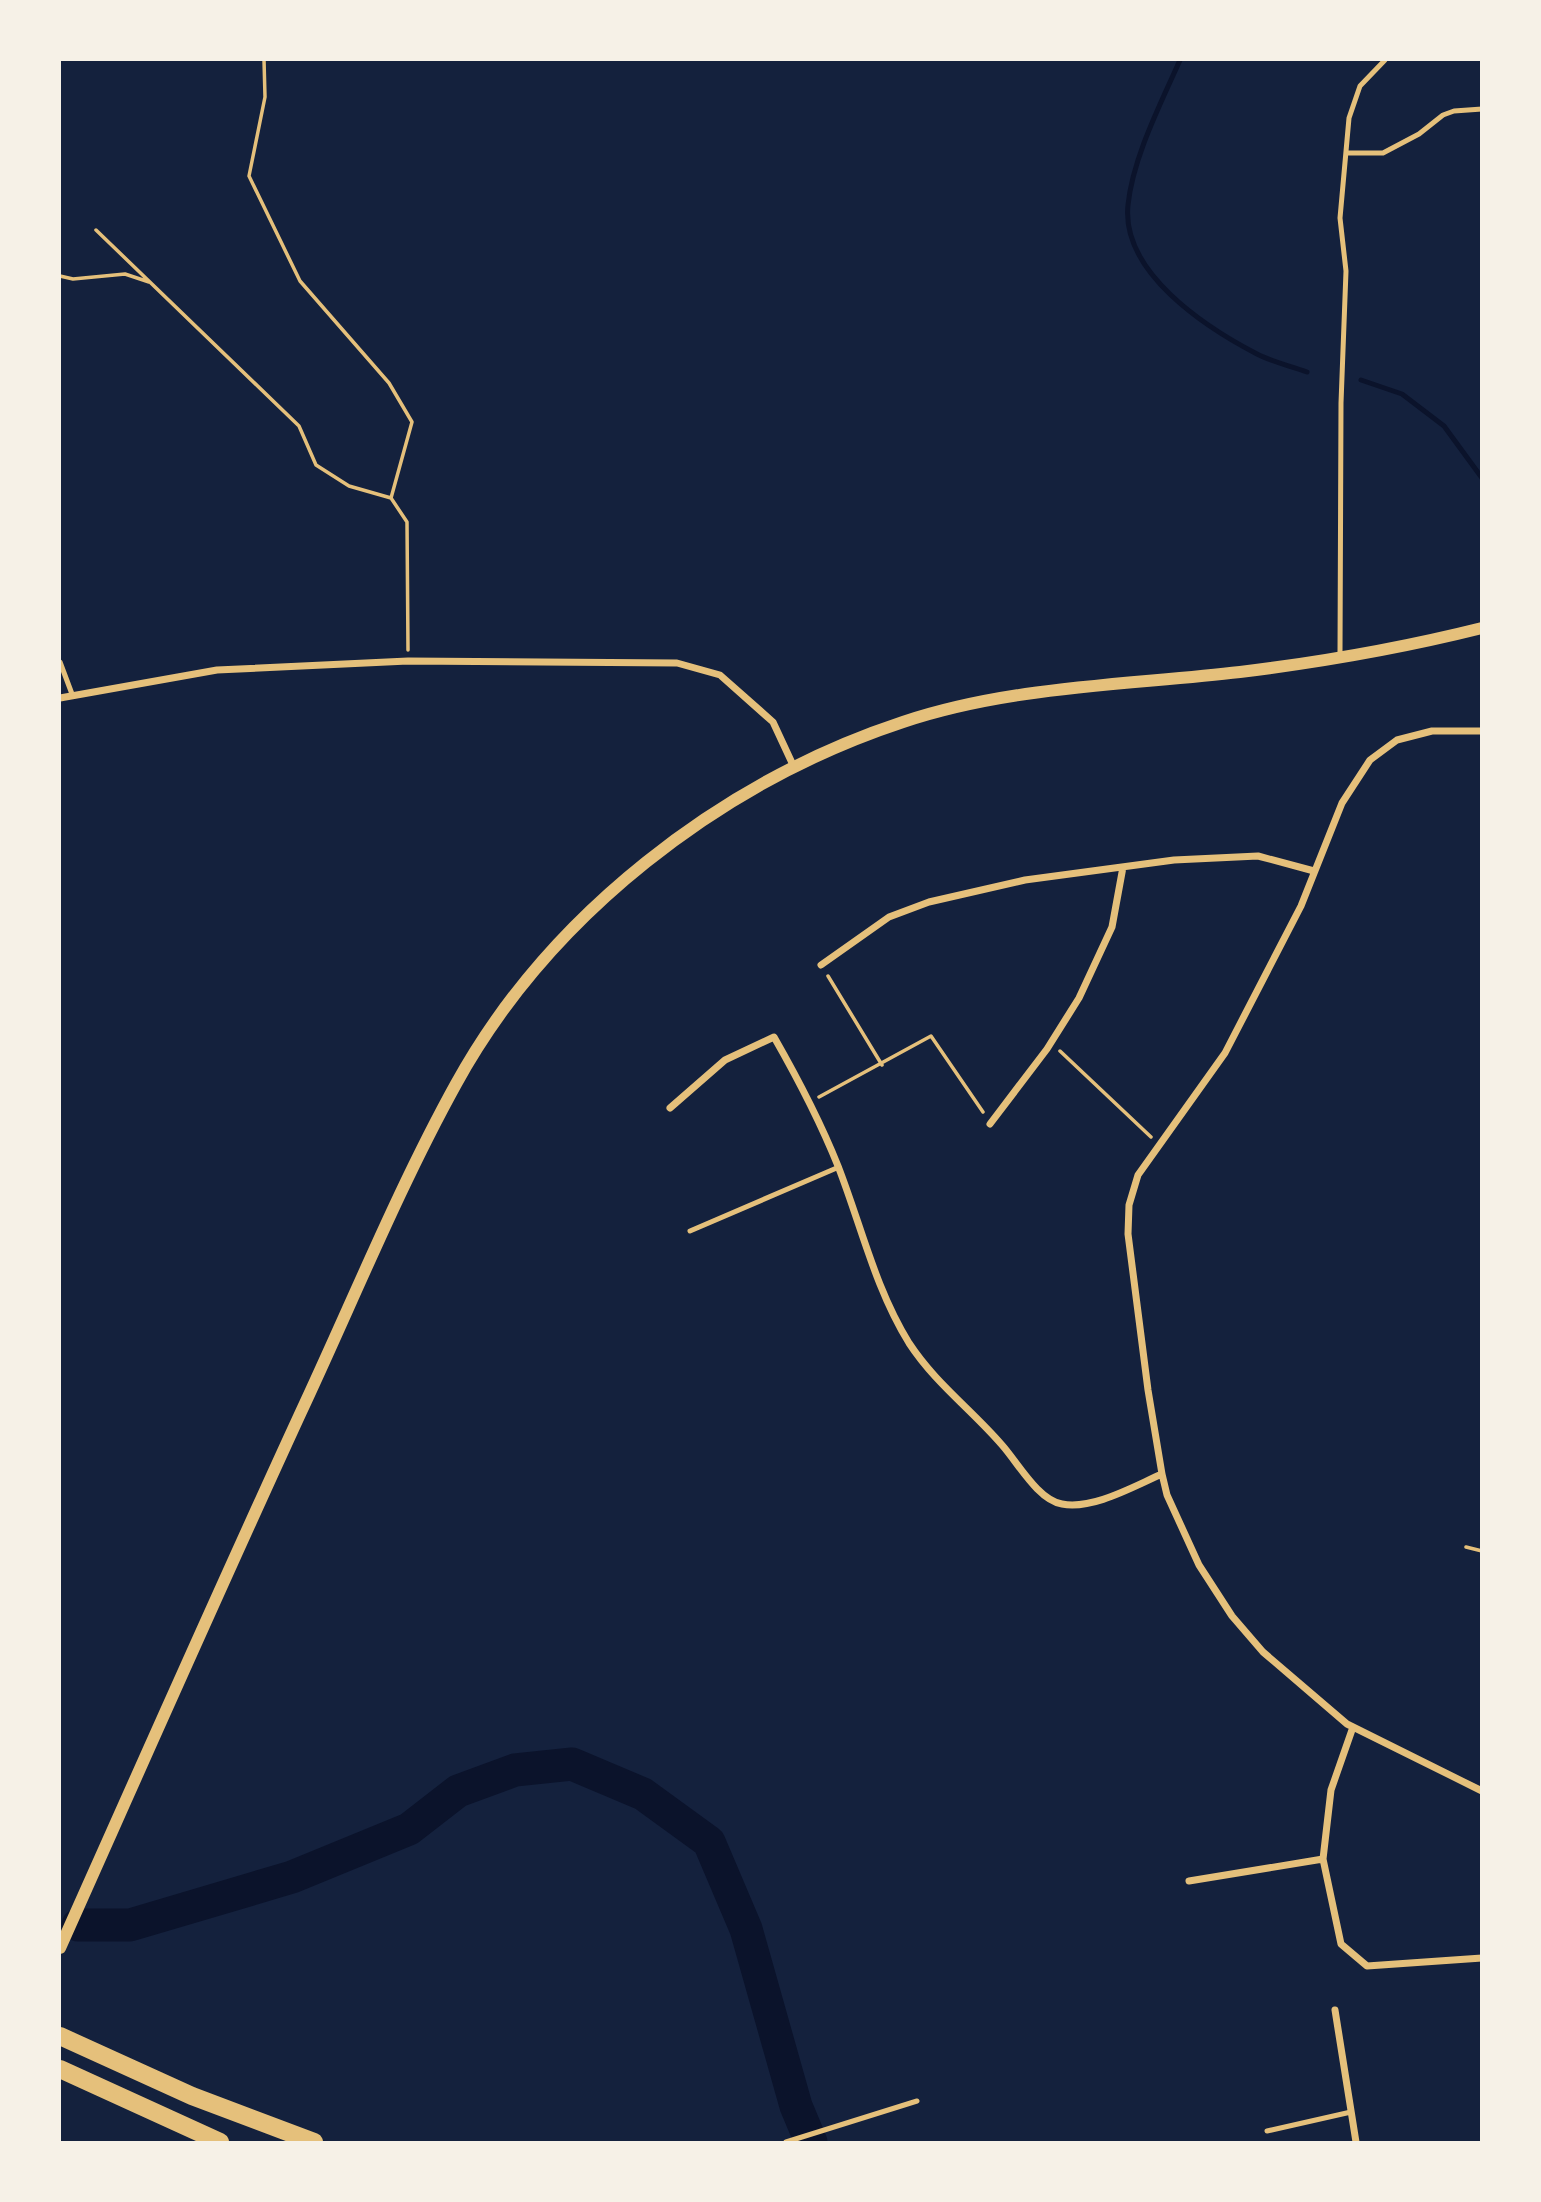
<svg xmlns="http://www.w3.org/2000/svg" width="1541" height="2202" font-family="Roboto,sans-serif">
<rect width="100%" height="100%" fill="#14213d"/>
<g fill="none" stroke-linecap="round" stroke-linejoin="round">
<path stroke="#0b132b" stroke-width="5" d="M1180 60C1161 103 1133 157 1128 205 1121 272 1205 327 1257 354 1272 362 1291 366 1307 372
M1361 380 1402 394 1444 426 1482 478"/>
<path stroke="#0b132b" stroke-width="33" d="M78 1925H130L292 1877 409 1829 458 1791 515 1770 572 1764 643 1794 709 1842 746 1929 796 2106 811 2142"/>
<path stroke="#e5c07b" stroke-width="3.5" d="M264 60 265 97 249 176 300 281 389 383 412 422 391 498
M96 230 299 426 316 465 349 486 391 498 407 522 408 650
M60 276 73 279 125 274 149 282
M828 976 882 1065
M1060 1051 1151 1137
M819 1097 931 1036 983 1112
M1466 1547 1482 1551"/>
<path stroke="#e5c07b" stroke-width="5" d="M1346 153H1383L1419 134 1443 115 1454 111 1482 109
M1340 655 1341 403 1346 271 1340 218 1349 118 1360 86 1385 60
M60 662 72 694
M690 1231 839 1167
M1267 2131 1351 2112
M786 2142 917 2101"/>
<path stroke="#e5c07b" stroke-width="7" d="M60 698 217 670 408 661 677 663 720 675 773 722 793 765
M1482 731H1432L1397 740 1370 760 1342 803 1301 906 1225 1053 1138 1175 1129 1205 1128 1234 1148 1390 1162 1474 1167 1495 1199 1565 1232 1616 1263 1652 1347 1724 1482 1791
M821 965 889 917 929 902 1025 880 1174 860 1258 856 1314 871
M670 1108 725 1060 774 1037C798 1079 820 1121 838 1166 861 1225 875 1288 909 1343 935 1383 972 1410 1002 1445 1018 1463 1038 1500 1062 1504 1093 1510 1134 1486 1162 1474
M990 1124 1047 1049 1079 998 1112 927 1123 867
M1353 1727 1331 1790 1323 1859 1341 1944 1367 1966 1482 1958
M1189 1881 1323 1859
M1335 2010 1356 2142"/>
<path stroke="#e5c07b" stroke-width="12" d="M60 1948C140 1769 219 1590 301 1412 352 1303 398 1189 456 1084 549 915 721 782 903 722 1010 686 1128 685 1240 672 1322 662 1402 648 1482 628"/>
<path stroke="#e5c07b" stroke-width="18" d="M60 2036 192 2096 314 2142
M60 2069 220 2142"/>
</g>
<rect width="1541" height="2202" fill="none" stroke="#f6f1e7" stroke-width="122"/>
</svg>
